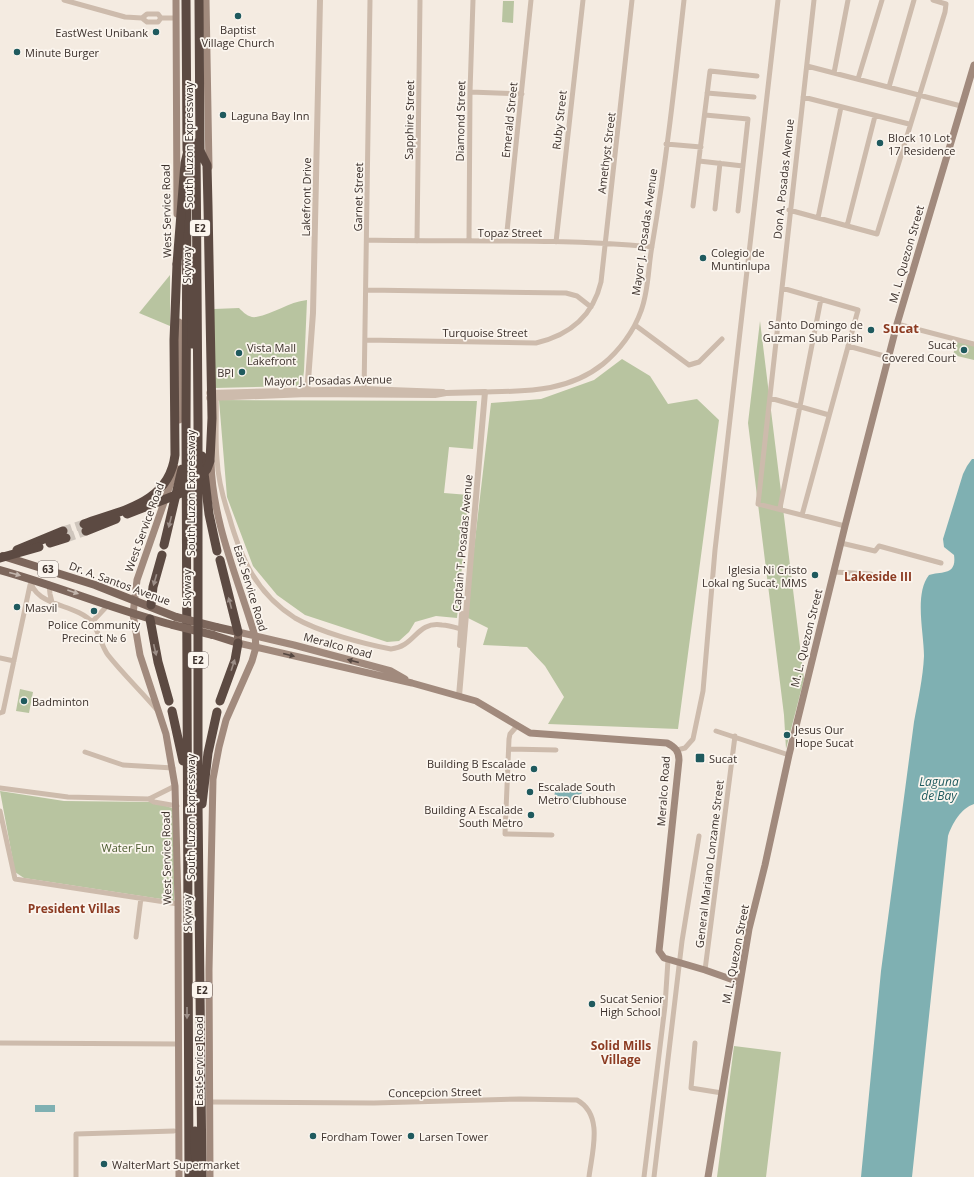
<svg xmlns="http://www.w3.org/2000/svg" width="974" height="1177" font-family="'Open Sans',sans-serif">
<rect width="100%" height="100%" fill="#f4ebe1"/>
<path fill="#b8c4a0" d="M503 1H514L513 23 502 22Z
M170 275V326L139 313Z
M307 300 304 371 302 386 214 388V309L239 308C244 313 249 318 256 317 274 314 288 302 307 300Z
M760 321 804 679 786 749 784 715 748 423Z
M957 341 974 345V360L953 355Z
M622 359 650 376 668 404 697 399 719 420 678 729 548 724 564 697 545 666 527 647 483 645 488 628 466 617 491 403 541 399 594 380Z
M219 400 477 401 473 449 449 447 444 493 469 495 457 618 436 616 415 622 409 632 399 641 387 642 305 615 277 595 253 566 227 497Z
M20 689 33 692 29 713 16 711Z
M0 791 64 801 154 802 175 809 174 901 24 878 15 872Z
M734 1046 781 1052 766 1177H717Z"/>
<path fill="#7fb0b2" d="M972 459H974V804C961 808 952 824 948 836L912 1177H861L881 971 914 722C918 700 923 678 924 656 924 633 914 594 929 575 941 571 957 576 954 555L944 547 943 539 963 474 967 466Z
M574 789H580L582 793 580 795H576L575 800 554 801 555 790 572 791Z
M35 1105H55V1112H35Z"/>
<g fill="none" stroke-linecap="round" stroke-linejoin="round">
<path stroke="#cfc6bd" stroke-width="9" stroke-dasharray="9 4.5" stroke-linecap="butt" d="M63 531 84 524
M66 538 86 531"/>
<path stroke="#cdbbac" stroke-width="5" d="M64 0 125 17 142 18 147 22H158L161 18
M814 0 758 504 845 526
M142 18 147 14H158L161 18H176
M807 66 961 106
M834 73 848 0
M858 79 882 0
M889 87 914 0
M470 92 522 94
M707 93 754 97
M803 97 909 124
M705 115 748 119 738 211
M666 144 701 147
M699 161 743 166
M693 206 710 71 757 76
M715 209 720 163
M789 210 877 234C899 160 922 86 945 12L946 4 933 0
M818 218 841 107
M847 226 875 116
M367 240C462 242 557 238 652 247
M417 241 420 0
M469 241 470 92 473 0
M506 241 531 0
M556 242 583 0
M782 288 858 310 802 515
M367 290 566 293 577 296 591 307
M897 324 974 344
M635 325 689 365 699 362 722 339
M365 340 536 343C570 335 593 316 601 282L632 0
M848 346 888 357
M485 392C527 391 568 392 603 364 619 351 634 331 641 311 649 290 648 267 652 246 666 164 675 82 684 0
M364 393 370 0
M216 395C217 417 215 438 217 459 218 479 223 498 229 516 241 559 256 593 295 618 319 632 364 644 391 649 415 647 416 621 442 625 449 625 457 628 464 630
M770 398 829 415
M780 508 821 299
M841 543 875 551 879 546 941 563
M834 572 871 574
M30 578C33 607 75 603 92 622 98 629 101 646 108 655 123 674 141 691 157 710
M49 584 50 594 52 602
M92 622 109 604
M0 658 14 661
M0 713 3 712 30 585
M517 726 510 734 509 739 505 834 552 835
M716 731 789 755
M509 749 556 750
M677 750 685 748 693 739 703 691 715 550 778 0
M85 752 123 765 173 768
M0 788 68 797 149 799 175 786
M149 799 154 802 177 806
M0 811 15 879 178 904
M136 937 141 898
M705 970 735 736
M0 1043 179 1044
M695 1043 691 1088 722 1093
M210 1102 374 1103 520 1099 577 1100C604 1115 592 1152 589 1177
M76 1177V1134L174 1131
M644 1177 665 1006 668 960
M654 1177 682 941 699 836"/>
<path stroke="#cdbbac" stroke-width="6" d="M209 393 364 389 443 392
M307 394 313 313 320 0
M209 398 307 394 435 395 446 393 485 392 459 696
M460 645 462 614"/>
<path stroke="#a18a7d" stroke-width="7" d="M176 0 177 214
M206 0 209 167
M179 322V420
M176 468 137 580 133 614 140 655 166 734 175 786 178 904 179 1177
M238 632 294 645 391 671 405 679
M238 643 412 683 476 701 530 733 667 743C675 747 679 751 679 760L659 951 664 958 705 970 739 982
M210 1177 209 970 213 779 219 747 226 720 252 661 256 647 255 636C238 579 212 521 211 461
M708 1177 749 929 765 865 789 755 845 526 897 324 974 65"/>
<path stroke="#7d675c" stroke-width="8" d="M3 556 95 585 176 617
M0 570C58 586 115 610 173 625
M213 635 238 643V632L216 627"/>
<path stroke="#5c4a42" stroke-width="9" d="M186 0 187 150
M199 0 200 152
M190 149V187
M187 180 186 426 189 1177
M202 456 209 514 217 551
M84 524C121 510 169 504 175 455L174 340 177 264
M86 531 116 519
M50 543 66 538
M164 545 182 469
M17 550 63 531
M220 560 238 632
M151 605 153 587 162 555
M150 619 158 662 169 701
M220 701 235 660 238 643
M172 711 183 761
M202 804 208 753 217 712"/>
<path stroke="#7d675c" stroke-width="8" d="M176 617 216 627
M173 625 213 635"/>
<path stroke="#5c4a42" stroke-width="9" d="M196 143 198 422V804L202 1177
M191 263 192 344
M177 264 185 163 190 142
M127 514 189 490 207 469 210 461 212 418 208 206 207 165 198 147
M0 558 39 547
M195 1131 196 1177"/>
</g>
<defs><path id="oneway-solid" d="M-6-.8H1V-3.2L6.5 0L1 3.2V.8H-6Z"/></defs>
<g fill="#9c8e87">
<use href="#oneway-solid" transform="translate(170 522) rotate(104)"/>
<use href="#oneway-solid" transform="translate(155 580) rotate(106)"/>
<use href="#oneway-solid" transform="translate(230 603) rotate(-105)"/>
<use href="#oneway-solid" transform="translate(155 650) rotate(77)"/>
<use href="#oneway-solid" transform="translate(233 665) rotate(-72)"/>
<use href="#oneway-solid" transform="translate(187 1013) rotate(90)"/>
</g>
<g fill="#c2b5ac">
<use href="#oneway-solid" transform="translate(15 574) rotate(15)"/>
<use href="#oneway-solid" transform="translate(73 592) rotate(19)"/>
</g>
<g fill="#544640">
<use href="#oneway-solid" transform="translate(289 655) rotate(14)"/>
<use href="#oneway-solid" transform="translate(353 661) rotate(-165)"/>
</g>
<g fill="#1f5a5e" stroke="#fbf5ee" stroke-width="1.5">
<circle cx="238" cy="16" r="4"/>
<circle cx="156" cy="32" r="4"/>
<circle cx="17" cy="52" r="4"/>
<circle cx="223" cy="115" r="4"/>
<circle cx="880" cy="143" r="4"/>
<circle cx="703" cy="258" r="4"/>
<circle cx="871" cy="330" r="4"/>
<circle cx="964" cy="350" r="4"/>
<circle cx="239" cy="353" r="4"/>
<circle cx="242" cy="372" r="4"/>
<circle cx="815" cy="575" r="4"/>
<circle cx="17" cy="607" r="4"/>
<circle cx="94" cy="611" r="4"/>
<circle cx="24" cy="701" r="4"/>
<circle cx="787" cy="735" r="4"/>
<rect x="695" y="753" width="10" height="10" rx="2"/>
<circle cx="534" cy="769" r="4"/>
<circle cx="530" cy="792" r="4"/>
<circle cx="531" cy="815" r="4"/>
<circle cx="592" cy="1004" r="4"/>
<circle cx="313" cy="1136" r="4"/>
<circle cx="411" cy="1136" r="4"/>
<circle cx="104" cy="1164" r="4"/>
</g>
<g text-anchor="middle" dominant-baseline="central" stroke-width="3.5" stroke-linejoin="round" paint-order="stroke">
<g fill="#fbf5ee" stroke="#756b66" stroke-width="1">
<rect x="190" y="220" width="20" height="16" rx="3"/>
<rect x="38" y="561" width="20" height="16" rx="3"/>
<rect x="188" y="652" width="20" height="16" rx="3"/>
<rect x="192" y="982" width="20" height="16" rx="3"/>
</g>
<g font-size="10" font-weight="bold" fill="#3b302b">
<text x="200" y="228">E2</text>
<text x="48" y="569">63</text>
<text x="198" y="660">E2</text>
<text x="202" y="990">E2</text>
</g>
<g font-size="11" fill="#3b302b" stroke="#fbf5ee" text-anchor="start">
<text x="238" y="29" text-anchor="middle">Baptist<tspan x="238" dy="13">Village Church</tspan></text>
<text x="148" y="32" text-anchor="end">EastWest Unibank</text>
<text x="25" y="52">Minute Burger</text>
<text x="231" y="115">Laguna Bay Inn</text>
<text x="888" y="137">Block 10 Lot<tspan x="888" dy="13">17 Residence</tspan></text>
<text x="711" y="252">Colegio de<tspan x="711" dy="13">Muntinlupa</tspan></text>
<text x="863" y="324" text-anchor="end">Santo Domingo de<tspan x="863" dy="13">Guzman Sub Parish</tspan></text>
<text x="956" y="344" text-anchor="end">Sucat<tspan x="956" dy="13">Covered Court</tspan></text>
<text x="247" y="347">Vista Mall<tspan x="247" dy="13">Lakefront</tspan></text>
<text x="234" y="372" text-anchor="end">BPI</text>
<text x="807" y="569" text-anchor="end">Iglesia Ni Cristo<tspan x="807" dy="13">Lokal ng Sucat, MMS</tspan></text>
<text x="25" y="607">Masvil</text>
<text x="94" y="624" text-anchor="middle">Police Community<tspan x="94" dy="13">Precinct № 6</tspan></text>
<text x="32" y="701">Badminton</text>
<text x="795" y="729">Jesus Our<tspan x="795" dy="13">Hope Sucat</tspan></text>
<text x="709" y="758">Sucat</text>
<text x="526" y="763" text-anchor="end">Building B Escalade<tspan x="526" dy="13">South Metro</tspan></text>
<text x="538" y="786">Escalade South<tspan x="538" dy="13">Metro Clubhouse</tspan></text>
<text x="523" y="809" text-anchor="end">Building A Escalade<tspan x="523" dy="13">South Metro</tspan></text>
<text x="600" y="998">Sucat Senior<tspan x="600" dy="13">High School</tspan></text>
<text x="321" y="1136">Fordham Tower</text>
<text x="419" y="1136">Larsen Tower</text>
<text x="112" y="1164">WalterMart Supermarket</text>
</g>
<g font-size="11" fill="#3b302b" stroke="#fbf5ee">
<text transform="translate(409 120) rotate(-89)">Sapphire Street</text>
<text transform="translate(509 120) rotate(-84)">Emerald Street</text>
<text transform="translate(559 120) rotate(-84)">Ruby Street</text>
<text transform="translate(460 121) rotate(-89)">Diamond Street</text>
<text transform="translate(188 145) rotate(-90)">South Luzon Expressway</text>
<text transform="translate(606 153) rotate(-83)">Amethyst Street</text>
<text transform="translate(783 179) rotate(-84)">Don A. Posadas Avenue</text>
<text transform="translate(306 197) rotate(-89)">Lakefront Drive</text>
<text transform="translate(358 197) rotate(-89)">Garnet Street</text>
<text transform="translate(166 211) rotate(-91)">West Service Road</text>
<text x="510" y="232">Topaz Street</text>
<text transform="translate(644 232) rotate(-82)">Mayor J. Posadas Avenue</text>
<text transform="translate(906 254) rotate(-74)">M. L. Quezon Street</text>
<text transform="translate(186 265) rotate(-90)">Skyway</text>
<text x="485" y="332">Turquoise Street</text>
<text transform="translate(328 380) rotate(-1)">Mayor J. Posadas Avenue</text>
<text transform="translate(190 493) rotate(-90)">South Luzon Expressway</text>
<text transform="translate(144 527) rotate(-70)">West Service Road</text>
<text transform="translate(462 543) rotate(-85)">Captain T. Posadas Avenue</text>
<text transform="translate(120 583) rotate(20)">Dr. A. Santos Avenue</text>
<text transform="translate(186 588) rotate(-90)">Skyway</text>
<text transform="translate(251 588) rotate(73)">East Service Road</text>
<text transform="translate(806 638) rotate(-76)">M. L. Quezon Street</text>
<text transform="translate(338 645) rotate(15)">Meralco Road</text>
<text transform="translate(663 791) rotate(-86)">Meralco Road</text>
<text transform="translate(190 817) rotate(-90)">South Luzon Expressway</text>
<text transform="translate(166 858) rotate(-91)">West Service Road</text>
<text transform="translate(709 864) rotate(-83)">General Mariano Lonzame Street</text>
<text transform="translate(187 913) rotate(-91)">Skyway</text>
<text transform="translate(735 954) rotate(-79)">M. L. Quezon Street</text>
<text transform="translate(198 1061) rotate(-90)">East Service Road</text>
<text transform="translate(435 1092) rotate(-1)">Concepcion Street</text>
</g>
<g font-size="11" fill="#4a5a2e" stroke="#fbf5ee">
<text x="128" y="847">Water Fun</text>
</g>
<g font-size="12" font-weight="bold" fill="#8c3b22" stroke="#fbf5ee">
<text x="878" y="576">Lakeside III</text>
<text x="74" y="908">President Villas</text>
<text x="621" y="1045">Solid Mills<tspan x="621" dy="14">Village</tspan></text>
</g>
<g font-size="12" font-style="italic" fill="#1f5a5e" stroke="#fbf5ee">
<text x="939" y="781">Laguna<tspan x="939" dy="14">de Bay</tspan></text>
</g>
<g font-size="13" font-weight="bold" fill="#8c3b22" stroke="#fbf5ee">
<text x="901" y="328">Sucat</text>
</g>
</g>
</svg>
